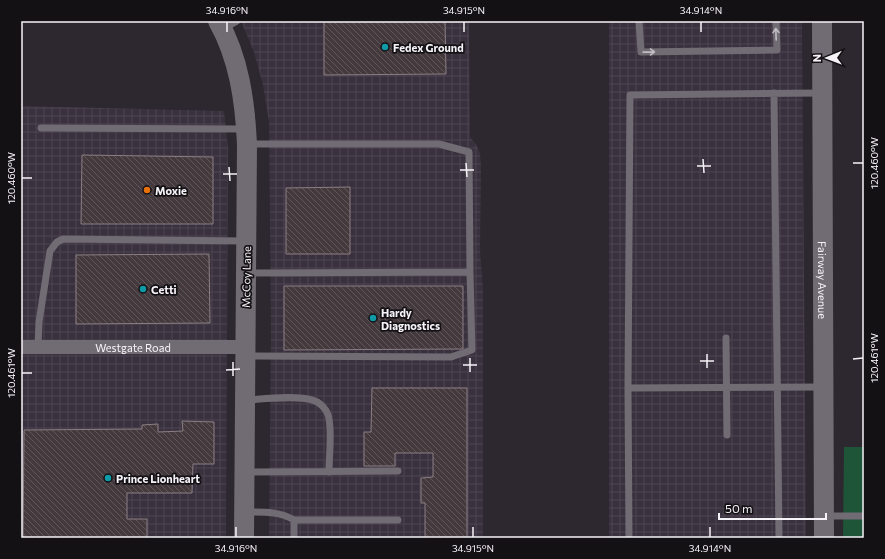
<svg xmlns="http://www.w3.org/2000/svg" width="885" height="559" font-family="Commissioner,sans-serif">
<defs>
<pattern id="industrial-grid" width="8" height="8" patternUnits="userSpaceOnUse"><rect width="8" height="8" fill="#3a313e"/><path d="M0 4h8M4 0v8" fill="none" stroke="#4d4551"/></pattern>
<pattern id="building-back-hatch" width="6" height="6" patternUnits="userSpaceOnUse"><rect width="6" height="6" fill="#443a3d"/><path d="M-1 5l2 2M0 0l6 6M5-1l2 2" fill="none" stroke="#60575a"/></pattern>
</defs>
<rect width="100%" height="100%" fill="#2d272f"/>
<path fill="url(#industrial-grid)" d="M241 21H469L470 137 477 146 480 153 481 166 480 251 483 289V538H269L271 329 269 122 263 85 254 52Z
M609 21H802L806 538H609Z
M21 106 224 111 228 148 226 538H21Z"/>
<path fill="#1e5539" d="M844 447H864V538H843Z"/>
<path fill="url(#building-back-hatch)" stroke="#8b7f83" d="M324 21H445L446 74 324 75Z
M82 155 213 157V224H81Z
M350 187V254H286V188Z
M209 254 210 323 76 324V255Z
M284 286H463V349L284 350Z
M372 388H467V538H425V503H421V478L433 477V453H395V466H364V432H371Z
M182 421 214 422V464H193L192 493H127V519H147V538H23L24 430 142 429V425L158 424V432L183 431Z"/>
<g fill="none" stroke-linecap="round" stroke-linejoin="round">
<path stroke="#716b74" stroke-width="7" d="M639 21 641 52 777 50 776 21
M223 29 237 21
M774 93 779 538
M41 128 244 129
M249 144H439L469 152 470 272
M726 338 727 435
M38 347 39 322 50 251 57 242 63 239 244 241
M247 356 451 357 472 350 470 272 248 273
M628 388 822 387
M247 400C263 399 297 395 312 400 320 402 328 410 329 419 332 436 329 455 329 472
M246 472 398 471
M246 512C263 512 279 511 294 520
M826 516H864
M294 538V520H398
M629 538 628 388 630 95 821 93"/>
<path stroke="#716b74" stroke-width="14" id="s1" d="M21 347H245"/>
<g stroke="#716b74" stroke-width="20">
<path d="M218 21C239 58 245 101 247 144L244 538"/>
<path id="s2" d="M822 21 824 538"/>
</g>
</g>
<defs><path id="oneway-shaft" d="M-6 0H5M1.5-3L5.5 0L1.5 3" fill="none" stroke-width="1.6" stroke-linecap="round" stroke-linejoin="round"/></defs>
<g stroke="#c1bdc3">
<use href="#oneway-shaft" transform="translate(776 34) rotate(-92)"/>
<use href="#oneway-shaft" transform="translate(649 52) rotate(-1)"/>
</g>
<path fill="none" stroke="#f6f3f8" stroke-width="1.5" d="M227 22V32M464 22V32M701 22V32M703 159 704 173M466 163 467 177M853 163H863M697 166H711M229 167 230 181M460 170H474M223 174H237M22 178H32M707 354V368M470 358V372M853 359 863 358M700 361H714M233 362V376M463 365H477M226 370 240 369M22 373H32M236 527V537M473 527V537M710 527V537"/>
<g fill="#0f9aa8" stroke="#141115" stroke-width="1.5">
<circle cx="385" cy="47" r="4"/>
<circle cx="143" cy="289" r="4"/>
<circle cx="373" cy="318" r="4"/>
<circle cx="108" cy="478" r="4"/>
</g>
<circle fill="#e8710a" stroke="#141115" stroke-width="1.5" cx="147" cy="190" r="4"/>
<g text-anchor="middle" dominant-baseline="central" stroke-width="3.5" stroke-linejoin="round" paint-order="stroke">
<g font-size="11" font-weight="bold" fill="#f6f3f8" stroke="#141115" text-anchor="start">
<text x="393" y="47">Fedex Ground</text>
<text x="155" y="190">Moxie</text>
<text x="151" y="289">Cetti</text>
<text x="381" y="312">Hardy<tspan x="381" dy="13">Diagnostics</tspan></text>
<text x="116" y="478">Prince Lionheart</text>
</g>
<g font-size="11" fill="#f6f3f8" stroke="#141115">
<text transform="translate(246 277) rotate(-89)">McCoy Lane</text>
<text stroke="none"><textPath href="#s2" startOffset="259">Fairway Avenue</textPath></text>
<text stroke="none"><textPath href="#s1" startOffset="112">Westgate Road</textPath></text>
</g>
</g>
<rect width="885" height="559" fill="none" stroke="#141115" stroke-width="44"/>
<g transform="translate(827 58) rotate(269)" stroke="#141115" stroke-width="3" paint-order="stroke">
<path d="M0-3L7 15L0 10L-7 15Z" fill="#f6f3f8"/>
<text y="-6" font-size="11" font-weight="bold" text-anchor="middle" fill="#f6f3f8">N</text>
</g>
<path d="M719 513v6h107v-6" fill="none" stroke="#f6f3f8" stroke-width="2"/>
<text x="725" y="513" font-size="12" fill="#f6f3f8" stroke="#141115" stroke-width="3" paint-order="stroke">50 m</text>
<rect x="22" y="22" width="841" height="515" fill="none" stroke="#f6f3f8" stroke-width="1.5"/>
<g font-size="10" text-anchor="middle" fill="#f6f3f8">
<text x="227" y="14">34.916°N</text>
<text x="464" y="14">34.915°N</text>
<text x="701" y="14">34.914°N</text>
<text transform="translate(874 163) rotate(-90)" y="4">120.460°W</text>
<text transform="translate(11 178) rotate(-90)" y="4">120.460°W</text>
<text transform="translate(874 358) rotate(-90)" y="4">120.461°W</text>
<text transform="translate(11 373) rotate(-90)" y="4">120.461°W</text>
<text x="236" y="552">34.916°N</text>
<text x="473" y="552">34.915°N</text>
<text x="710" y="552">34.914°N</text>
</g>
</svg>
